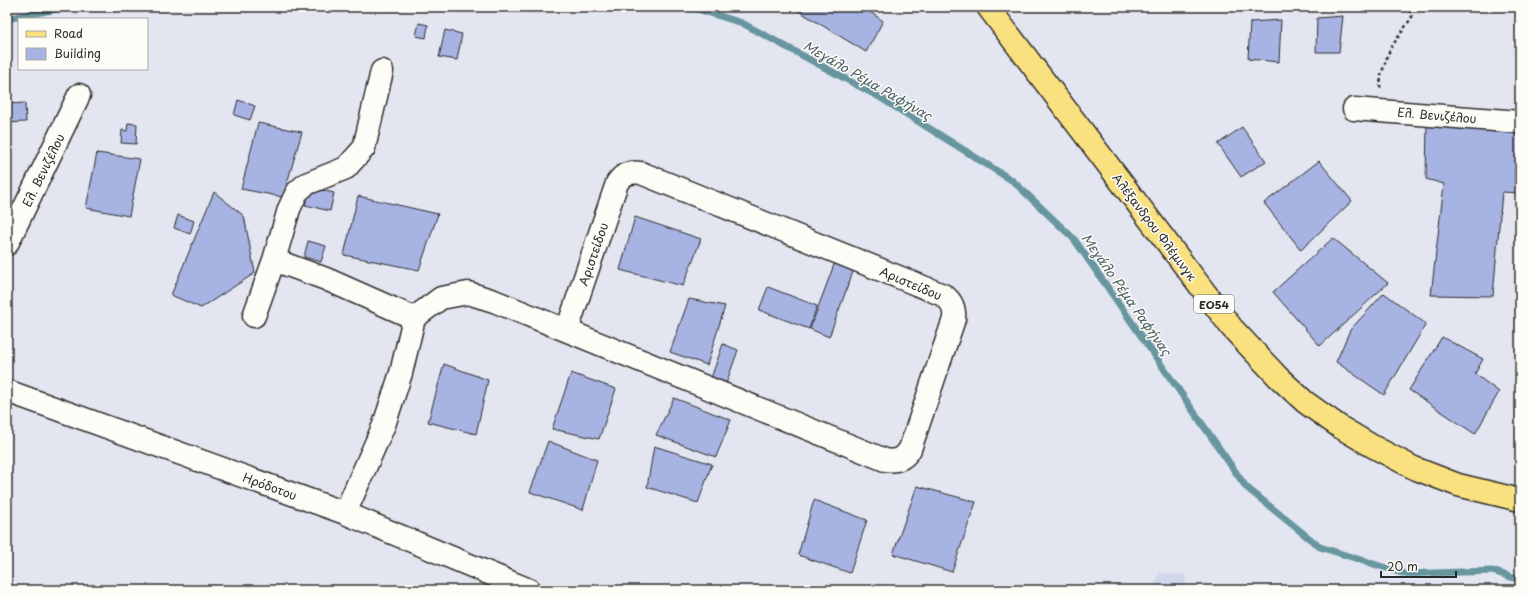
<svg xmlns="http://www.w3.org/2000/svg" width="1527" height="597" font-family="'Playpen Sans',sans-serif">
<rect width="100%" height="100%" fill="#e3e6f1"/>
<filter id="ink" filterUnits="userSpaceOnUse"><feTurbulence type="fractalNoise" baseFrequency=".025" numOctaves="2"/><feDisplacementMap in="SourceGraphic" scale="8" xChannelSelector="R" yChannelSelector="G"/><feConvolveMatrix kernelMatrix="1 2 1 2 8 2 1 2 1" color-interpolation-filters="sRGB"/></filter>
<g filter="url(#ink)">
<path fill="#d1d7ed" d="M1159 573 1186 575 1184 590H1153Z"/>
<g fill="none" stroke-linecap="round" stroke-linejoin="round">
<path stroke="#67969f" stroke-width="7" d="M691 7 742 23 881 98 1013 181 1074 239 1246 487 1320 547 1405 574 1492 571 1520 580
M7 19 66 7"/>
</g>
<path fill="#a6b3e3" stroke="#2b2b2b" d="M792 7H863L883 21 866 52Z
M1343 16 1339 52H1316L1317 18Z
M1281 20 1279 62 1248 59 1250 22Z
M419 23 428 25 426 38 416 36Z
M445 30 462 34 457 60 439 57Z
M238 100 255 106 250 120 234 115Z
M25 103 26 122 7 123V104Z
M128 123 137 124 136 144 121 143 122 130 127 131Z
M258 123 302 132 283 197 241 189Z
M1427 124 1520 126V193L1502 192 1493 296 1431 295 1444 184 1426 179Z
M1242 127 1266 161 1241 177 1218 144Z
M97 153 140 159 129 216 86 208Z
M1319 161 1352 201 1301 250 1264 203Z
M310 187 334 193 330 211 305 205Z
M214 192 244 216 255 273 201 308 171 295Z
M358 196 438 214 419 270 344 255Z
M178 215 194 221 190 234 174 228Z
M635 217 701 239 683 286 620 270Z
M1333 238 1388 283 1320 346 1273 292Z
M308 241 326 246 321 262 304 257Z
M835 262 854 269 829 337 810 329Z
M768 287 817 306 809 329 759 310Z
M1384 293 1426 324 1384 395 1336 362 1350 330Z
M689 299 725 306 707 365 670 352Z
M1442 337 1483 359 1475 374 1499 392 1475 434 1409 390Z
M723 344 738 350 726 384 711 378Z
M444 364 488 380 476 434 428 422Z
M571 373 616 389 599 439 552 429Z
M674 398 731 420 716 457 656 435Z
M548 441 597 460 583 510 530 492Z
M654 446 712 464 698 503 647 487Z
M917 486 976 502 952 572 893 554Z
M814 500 867 520 850 573 798 555Z"/>
<g fill="none" stroke-linecap="round" stroke-linejoin="round">
<defs>
<path id="minor" d="M382 71 364 148 346 168 306 184 297 192 289 209 274 260 326 279 414 318
M1354 109 1520 122
M7 244 79 95
M254 316 274 260
M7 391 345 513 529 590
M345 513 384 425 401 373 414 318 441 298 468 293 494 301 885 460C897 462 904 459 910 449L954 319C955 308 952 301 943 295L641 173C630 171 623 174 617 183L567 330"/>
<path id="major" d="M988 7 1232 328 1278 377 1305 402 1340 427 1372 446 1414 468 1458 485 1520 500"/>
</defs>
<use href="#minor" stroke="#2b2b2b" stroke-width="25"/>
<use href="#major" stroke="#2b2b2b" stroke-width="25"/>
<path stroke="#2b2b2b" stroke-width="2.5" stroke-dasharray="3 3" stroke-linecap="butt" d="M1380 88 1381 75 1390 49 1412 17 1408 7"/>
<use href="#minor" stroke="#fdfcf7" stroke-width="22"/>
<use href="#major" stroke="#fae180" stroke-width="22"/>
</g>
</g>
<g text-anchor="middle" dominant-baseline="central" stroke-width="3" stroke-linejoin="round" paint-order="stroke">
<rect fill="#fdfcf7" stroke="#6a6a68" stroke-width="1" x="1194" y="295" width="40" height="18" rx="3"/>
<g font-size="11" font-weight="bold" fill="#2b2b2b">
<text x="1214" y="304">ΕΟ54</text>
</g>
<g font-size="12" fill="#2b2b2b" stroke="#fdfcf7">
<text transform="translate(1437 115) rotate(5)">Ελ. Βενιζέλου</text>
<text transform="translate(43 170) rotate(-64)">Ελ. Βενιζέλου</text>
<text transform="translate(1155 227) rotate(53)">Αλέξανδρου Φλέμινγκ</text>
<text transform="translate(593 254) rotate(-71)">Αριστείδου</text>
<text transform="translate(911 283) rotate(23)">Αριστείδου</text>
<text transform="translate(270 486) rotate(20)">Ηρόδοτου</text>
</g>
<g font-size="13" font-style="italic" fill="#496065" stroke="#fdfcf7">
<text transform="translate(868 80) rotate(30)">Μεγάλο Ρέμα Ραφήνας</text>
<text transform="translate(1127 294) rotate(55)">Μεγάλο Ρέμα Ραφήνας</text>
</g>
</g>
<rect width="1527" height="597" fill="none" stroke="#fdfcf7" stroke-width="24"/>
<rect x="12" y="12" width="1503" height="573" fill="none" stroke="#2b2b2b" stroke-width="1.5" filter="url(#ink)"/>
<rect x="18" y="18" width="130" height="52" fill="#fdfcf7" stroke="#a9a8a5"/>
<rect x="26" y="31" width="20" height="6" fill="#fae180" stroke="#a9a8a5"/>
<text x="54" y="38" font-size="12" fill="#2b2b2b">Road</text>
<rect x="26" y="48" width="20" height="12" fill="#a6b3e3" stroke="#a9a8a5"/>
<text x="54" y="58" font-size="12" fill="#2b2b2b">Building</text>
<path d="M1381 571v6h75v-6" fill="none" stroke="#2b2b2b" stroke-width="2"/>
<text x="1387" y="571" font-size="12" fill="#2b2b2b" stroke="#fdfcf7" stroke-width="3" paint-order="stroke">20 m</text>
</svg>
